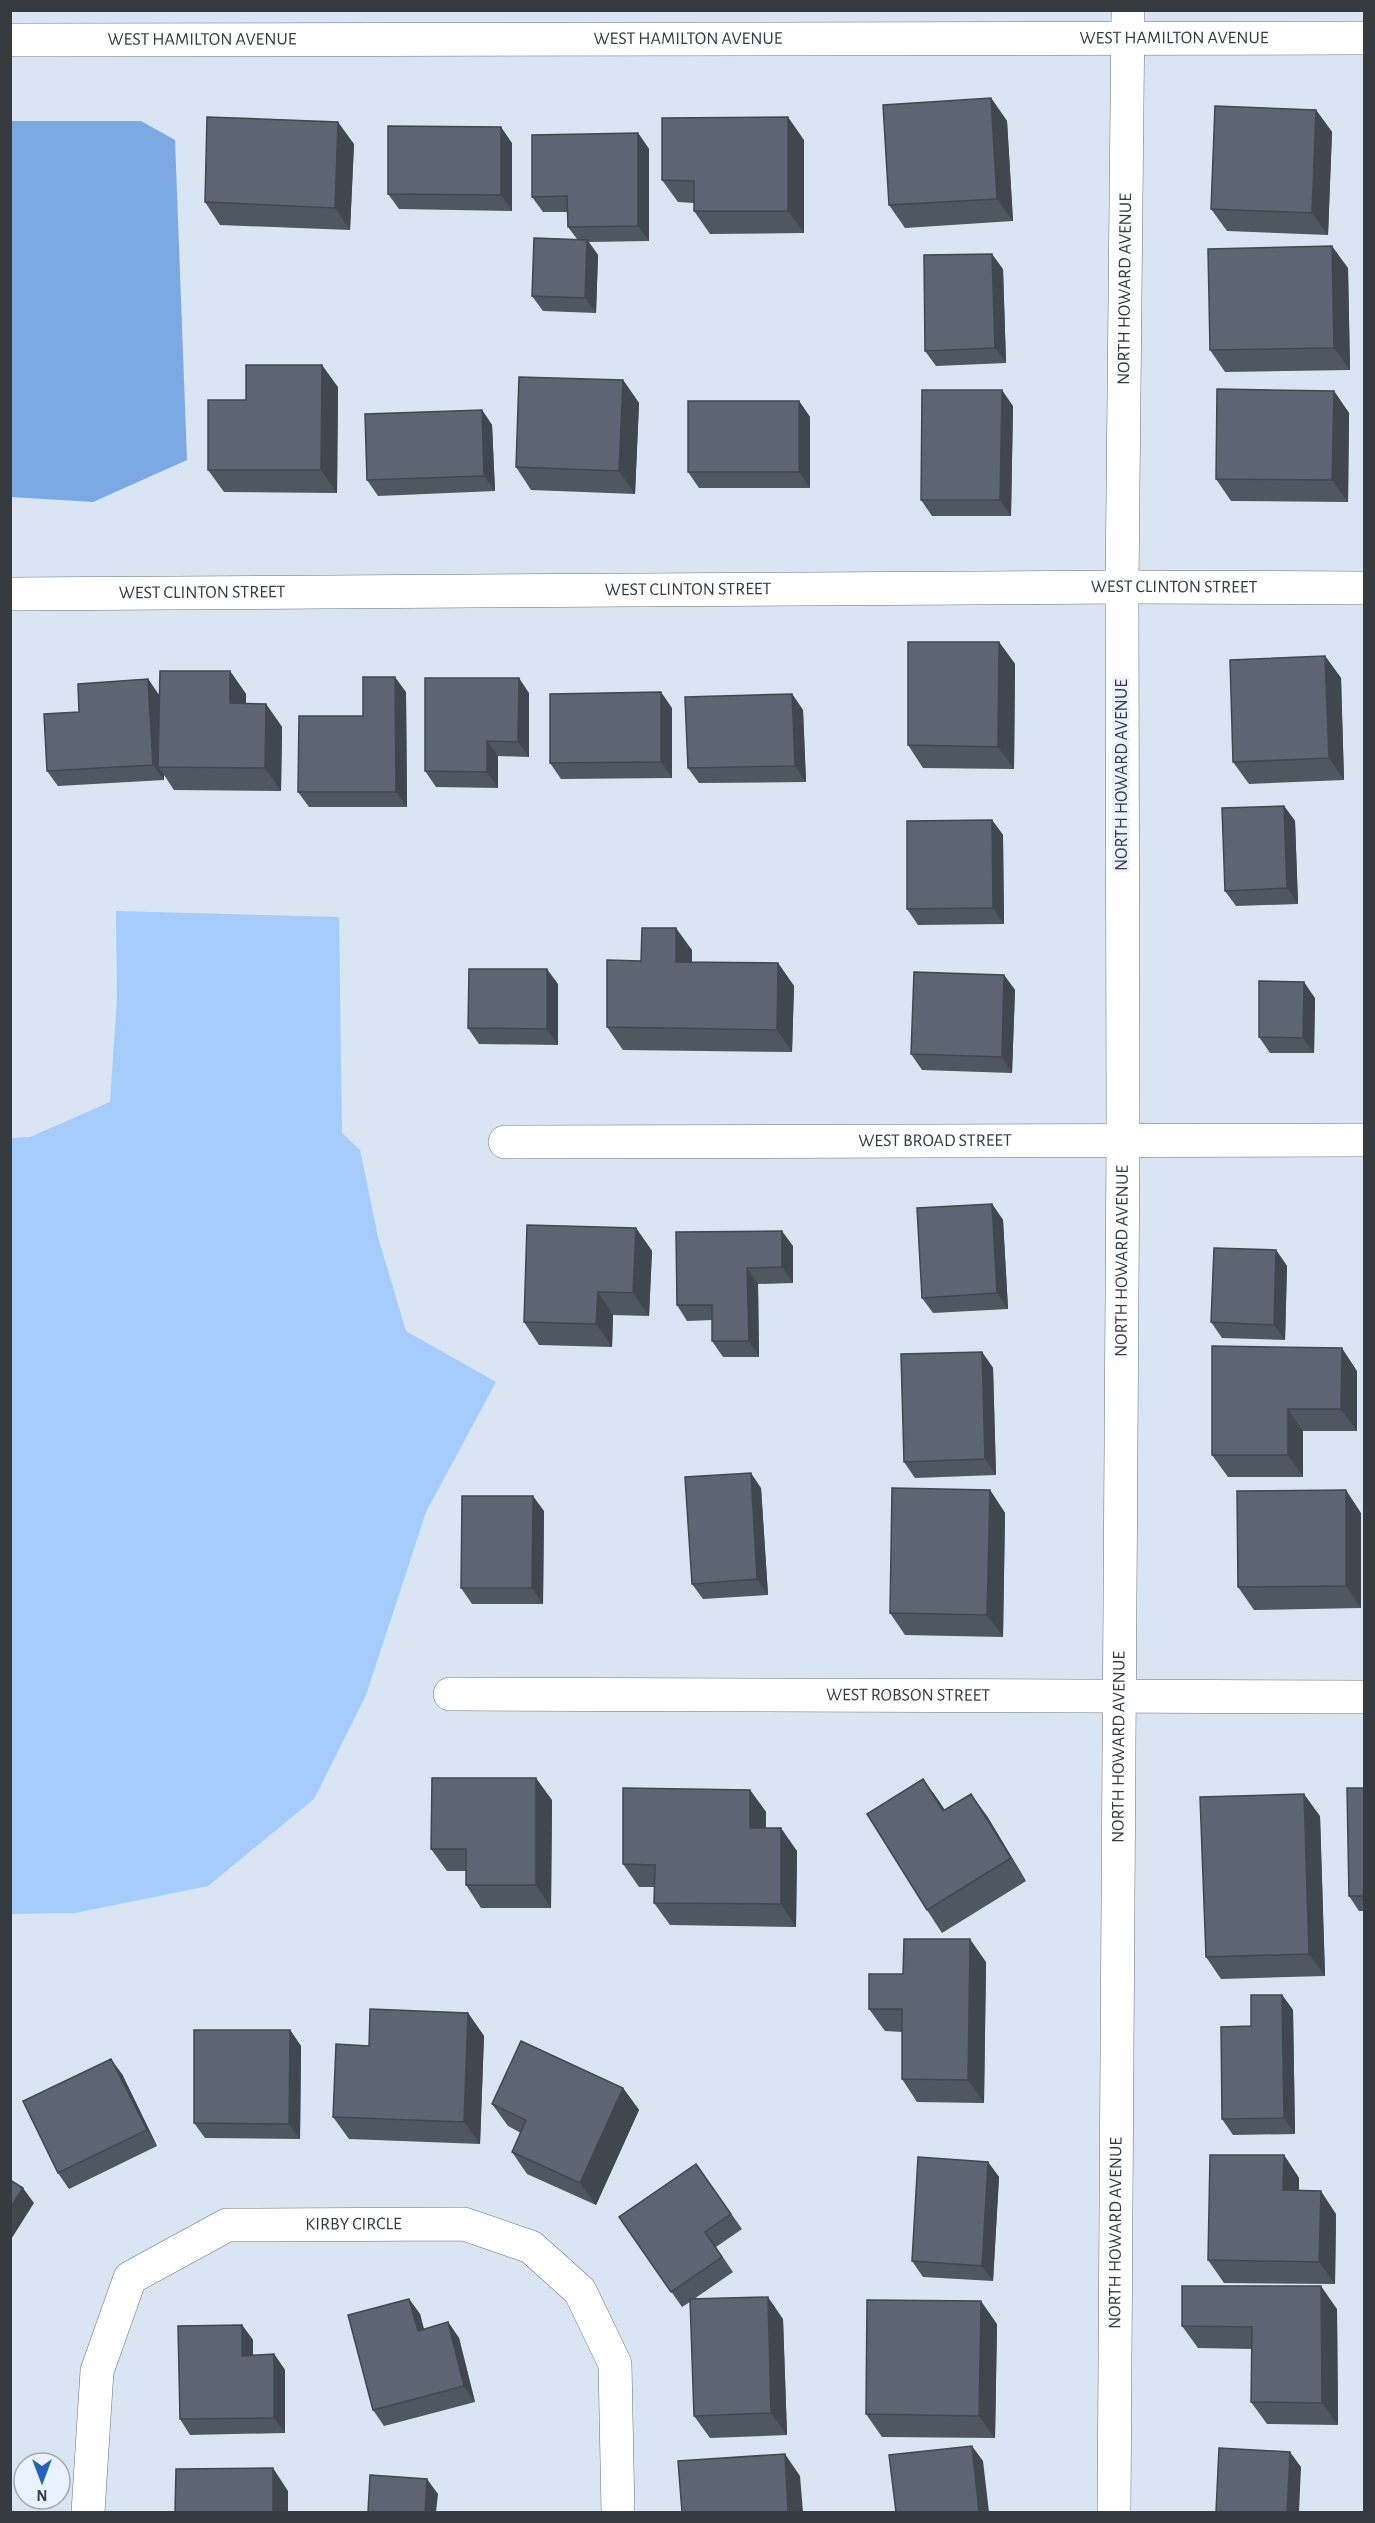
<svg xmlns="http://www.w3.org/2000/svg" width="1375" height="2523" font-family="'Alegreya Sans',sans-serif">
<rect width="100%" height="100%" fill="#dae5f3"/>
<path fill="#a6cbfd" d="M116 911 339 917 342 1133 360 1150 378 1237 406 1331 496 1382 426 1512 366 1695 314 1799 208 1886 75 1913 11 1914V1138L30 1137 110 1102 117 998Z"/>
<path fill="#7ca8e4" d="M10 121H141L175 140 187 460 93 502 11 497Z"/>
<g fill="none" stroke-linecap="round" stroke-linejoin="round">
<defs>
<g id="street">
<path id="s1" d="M10 40 1364 38"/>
<path id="s2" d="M10 594 1122 587 1364 588"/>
<path id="s3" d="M505 1142 1364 1140"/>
<path id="s4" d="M450 1694 1364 1697"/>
<path id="s5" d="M88 2512 97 2371 130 2278 227 2225 464 2224 531 2247 580 2291 615 2364 618 2512"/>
<path id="s6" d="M1114 2512 1123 1142 1122 587 1128 10"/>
</g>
</defs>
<use href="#street" stroke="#68717d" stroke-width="34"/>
<use href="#street" stroke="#fff" stroke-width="33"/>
</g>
<path fill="#4f5761" d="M991 98 1007 121 1013 221 905 228 889 205Z
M1316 110 1332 132 1328 235 1227 231 1211 209Z
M638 133 649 149V241L589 242 598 255 596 313 543 311 532 296 577 239 568 227V212H543L532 197Z
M804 140V233L710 234 694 211V203L678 202 662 180Z
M512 143V211L399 209 388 194Z
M354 144 350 230 220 225 205 202Z
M1348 268 1350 370 1225 372 1210 350Z
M1003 269 1006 363 936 366 925 351Z
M623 380 639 403 635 494 531 490 516 467Z
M338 387 337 493 224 492 208 470 246 400Z
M1334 391 1349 413 1348 502 1231 501 1216 479Z
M799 401 810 417V488H699L688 472Z
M1013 406 1011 516H932L921 500Z
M482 410 492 425 495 491 378 496 367 480Z
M999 642 1015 664 1014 769 923 768 908 745Z
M1325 656 1341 678 1344 780 1249 784 1233 762Z
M230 671 246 694V704H266L282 727 281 791 174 790 164 775V780L58 786 47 771 148 679 159 695V701Z
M406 692 407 807H309L298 792 363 716Z
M529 693V757L498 756V788L436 787 425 771Z
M792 694 803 710 806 782 699 783 688 768Z
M672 708V778L561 779 550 763Z
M1284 806 1295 821 1298 904 1236 906 1225 891Z
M992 820 1003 835 1004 924 918 925 907 909Z
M692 950V962L778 963 794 986 792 1052 623 1050 607 1027 641 961Z
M1004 975 1015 990 1012 1073 922 1070 911 1054Z
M558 984V1045L479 1044 468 1028Z
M1315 998 1314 1053H1270L1259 1037Z
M992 1204 1003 1220 1008 1309 933 1313 922 1298Z
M636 1228 652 1251 649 1316 613 1315 612 1347 539 1345 524 1322Z
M676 1232 793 1246V1283L758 1284 759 1357H723L712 1341V1320L687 1321 677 1305Z
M1276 1250 1287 1266 1285 1340 1222 1338 1211 1322Z
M1212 1346 1357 1371V1431H1303V1477H1228L1212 1455Z
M982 1352 993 1368 996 1475 915 1478 904 1462Z
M761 1488 768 1595 703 1599 692 1584Z
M990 1490 1005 1513 1003 1637 905 1635 890 1613Z
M544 1511 543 1604H472L461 1588Z
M1361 1513V1608L1254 1610 1238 1587Z
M923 1779 945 1810 987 1816 1026 1881 942 1933 927 1910Z
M1365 1788V1911H1359L1349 1896Z
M750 1790 766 1812V1828L797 1851 796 1927 670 1925 654 1903V1887H639L623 1864Z
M552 1800 551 1908H481L466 1885V1871H447L431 1849Z
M1320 1816 1325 1976 1221 1979 1206 1957Z
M986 1962 984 2103 917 2102 902 2079V2032L885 2031 869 2009 903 1974Z
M1282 1995 1293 2010 1295 2134 1233 2135 1222 2119 1251 2026Z
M468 2013 484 2036 480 2144 349 2139 333 2117Z
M290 2030 301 2046 300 2139 205 2138 194 2123Z
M122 2074 157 2146 69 2189 58 2173Z
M623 2088 639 2110 596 2205 527 2174 512 2152 521 2133 508 2126 492 2104Z
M1284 2155 1299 2178V2191L1336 2214 1335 2284 1224 2283 1208 2260Z
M988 2162 999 2177 993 2281 923 2277 912 2261Z
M696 2164 742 2229 716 2247 733 2272 694 2299 783 2319 787 2435 710 2438 694 2416 690 2302 682 2307 619 2217Z
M409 2299 420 2314 424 2329 448 2322 459 2338 475 2402 384 2426 373 2410Z
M1337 2309 1338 2425 1267 2424 1251 2402 1252 2349 1198 2348 1182 2326Z
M997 2324 995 2438 882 2437 866 2414Z
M242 2325 253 2340V2355L274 2354 285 2370V2433L190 2435 180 2419Z"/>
<path fill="#40474f" d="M991 98 1007 121 1013 221 997 199Z
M1316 110 1332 132 1328 235 1312 213Z
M788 117 804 140V233L788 211Z
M338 122 354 144 350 230 335 208Z
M501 127 512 143V211L501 195Z
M638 133 649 149V241L638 226Z
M587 240 598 255 596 313 585 298Z
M1332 246 1348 268 1350 370 1334 348Z
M992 254 1003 269 1006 363 995 348Z
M322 365 338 387 337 493 321 470Z
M623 380 639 403 635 494 619 471Z
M1002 390 1013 406 1011 516 1000 500Z
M1334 391 1349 413 1348 502 1332 480Z
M799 401 810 417V488L799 472Z
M482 410 492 425 495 491 484 476Z
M999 642 1015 664 1014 769 998 747Z
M1325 656 1341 678 1344 780 1329 758Z
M230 671 246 694V726L230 703Z
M395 677 406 692 407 807 396 792Z
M519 678 529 693V757L518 742Z
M148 679 159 695 163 768 158 767 164 775V780L153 765Z
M661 692 672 708V778L661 762Z
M792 694 803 710 806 782 795 766Z
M266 704 282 727 281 791 265 768Z
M487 741 498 756V788L487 772Z
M1284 806 1295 821 1298 904 1287 888Z
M992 820 1003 835 1004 924 993 908Z
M676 928 692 950 691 984 676 962Z
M778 963 794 986 792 1052 777 1030Z
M547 969 558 984V1045L547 1029Z
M1004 975 1015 990 1012 1073 1002 1057Z
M1304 982 1315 998 1314 1053 1303 1038Z
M992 1204 1003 1220 1008 1309 997 1293Z
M636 1228 652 1251 649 1316 633 1293Z
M782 1231 793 1246V1283L782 1267Z
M1276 1250 1287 1266 1285 1340 1274 1325Z
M747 1268 758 1284 759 1357 749 1341Z
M598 1292 613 1315 612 1347 596 1324Z
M1342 1348 1357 1371V1431L1341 1409Z
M982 1352 993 1368 996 1475 985 1459Z
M1288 1409 1303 1431V1477L1288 1455Z
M751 1473 761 1488 768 1595 757 1579Z
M990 1490 1005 1513 1003 1637 987 1615Z
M1346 1490 1361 1513V1608L1346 1586Z
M533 1496 544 1511 543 1604 532 1588Z
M536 1778 552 1800 551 1908 536 1885Z
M923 1779 939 1801 959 1833 943 1811Z
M750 1790 766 1812 765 1850 750 1828Z
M971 1794 987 1816 1026 1881 1011 1858Z
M1304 1794 1320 1816 1325 1976 1309 1954Z
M781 1828 797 1851 796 1927 781 1904Z
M970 1939 986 1962 984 2103 968 2080Z
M1282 1995 1293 2010 1295 2134 1284 2118Z
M468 2013 484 2036 480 2144 464 2122Z
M290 2030 301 2046 300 2139 289 2124Z
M111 2059 122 2074 157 2146 147 2130Z
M623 2088 639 2110 596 2205 580 2183Z
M1284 2155 1299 2178V2213L1283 2190Z
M988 2162 999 2177 993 2281 982 2266Z
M23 2188 34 2203 10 2241V2208Z
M1321 2191 1336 2214 1335 2284 1319 2262Z
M1321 2286 1337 2309 1338 2425 1322 2403Z
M768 2297 783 2319 787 2435 771 2413Z
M409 2299 420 2314 428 2346 418 2331Z
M981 2301 997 2324 995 2438 979 2416Z
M448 2322 459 2338 475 2402 464 2386Z
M242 2325 253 2340V2371L242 2356Z
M274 2354 285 2370V2433L274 2418Z
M972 2446 983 2461 989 2512H979Z
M1290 2452 1301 2467 1299 2512H1287Z
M785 2454 800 2476 803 2512H788Z
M273 2468 288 2491V2512H273Z
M427 2479 438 2494 436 2512H425Z"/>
<path fill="#5c6571" stroke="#40474f" stroke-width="1.5" d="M991 98 997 199 889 205 883 105Z
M1215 106 1316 110 1312 213 1211 209Z
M207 117 338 122 335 208 205 202Z
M788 117V211H694V181L662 180V118Z
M388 126 501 127V195L388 194Z
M638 133V226L568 227 567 196 532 197V135Z
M534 238 587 240 585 298 532 296Z
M1332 246 1334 348 1210 350 1208 249Z
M992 254 995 348 925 351 924 255Z
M246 365H322L321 470H208V400H246Z
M519 377 623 380 619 471 516 467Z
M1217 389 1334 391 1332 480 1216 479Z
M922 390H1002L1000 500H921Z
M688 401H799V472H688Z
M482 410 484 476 367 480 365 414Z
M908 642H999L998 747 908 745Z
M1325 656 1329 758 1233 762 1230 660Z
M160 671H230V703L266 704 265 768 158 767Z
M363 677H395L396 792H298L299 716H363Z
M425 678H519L518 742 487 741V772L425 771Z
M148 679 153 765 47 771 44 714 79 712 78 684Z
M661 692V762L550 763V694Z
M792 694 795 766 688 768 685 697Z
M1284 806 1287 888 1225 891 1222 808Z
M992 820 993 908 907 909V821Z
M642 928H676V962L778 963 777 1030 607 1027V960L641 961Z
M469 969H547V1029L468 1028Z
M914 972 1004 975 1002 1057 911 1054Z
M1259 981 1304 982 1303 1038 1259 1037Z
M992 1204 997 1293 922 1298 917 1208Z
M527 1225 636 1228 633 1293 598 1292 596 1324 524 1322Z
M782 1231V1267L747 1268 749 1341H712V1305H677L676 1232Z
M1214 1248 1276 1250 1274 1325 1211 1322Z
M1212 1346 1342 1348 1341 1409H1288V1455H1212Z
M982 1352 985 1459 904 1462 901 1354Z
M751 1473 757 1579 692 1584 685 1477Z
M892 1488 990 1490 987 1615 890 1613Z
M1346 1490V1586L1238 1587 1237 1491Z
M462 1496H533L532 1588H461Z
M432 1778H536V1885H466V1849H431Z
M923 1779 943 1811 971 1794 1011 1858 927 1910 867 1814Z
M623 1788 750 1790V1828H781V1904L654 1903 655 1865 623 1864Z
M1347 1788H1365V1896H1349Z
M1304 1794 1309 1954 1206 1957 1200 1797Z
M904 1939H970L968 2080 902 2079V2009H869V1974H903Z
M1251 1995H1282L1284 2118 1222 2119 1221 2027 1251 2026Z
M370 2009 468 2013 464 2122 333 2117 336 2044 369 2046Z
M194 2030H290L289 2124 194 2123Z
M521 2041 623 2088 580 2183 512 2152 526 2120 492 2104Z
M111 2059 147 2130 58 2173 23 2101Z
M1210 2155H1284L1283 2190 1321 2191 1319 2262 1208 2260Z
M918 2157 988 2162 982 2266 912 2261Z
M696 2164 731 2214 705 2232 722 2257 671 2292 619 2217Z
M10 2180 23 2188 10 2208Z
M1182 2286H1321L1322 2403 1251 2402 1252 2327 1182 2326Z
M768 2297 771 2413 694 2416 690 2299Z
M409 2299 418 2331 448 2322 464 2386 373 2410 348 2315Z
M867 2300 981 2301 979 2416 866 2414Z
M242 2325V2356L274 2354V2418L180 2419 178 2326Z
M972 2446 979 2512H896L889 2455Z
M1219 2448 1290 2452 1287 2512H1216Z
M785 2454 788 2512H682L678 2461Z
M273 2468V2512H175L176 2469Z
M370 2475 427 2479 425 2512H368Z"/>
<g text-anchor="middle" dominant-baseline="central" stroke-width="6" stroke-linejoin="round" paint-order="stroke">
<g font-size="18" fill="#363b40" stroke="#e9f2fe">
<text stroke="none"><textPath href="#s1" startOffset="678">WEST HAMILTON AVENUE</textPath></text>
<text stroke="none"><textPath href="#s1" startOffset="1164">WEST HAMILTON AVENUE</textPath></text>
<text stroke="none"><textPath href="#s1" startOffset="192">WEST HAMILTON AVENUE</textPath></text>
<text stroke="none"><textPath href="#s6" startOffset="2223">NORTH HOWARD AVENUE</textPath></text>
<text stroke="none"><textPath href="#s2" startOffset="1164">WEST CLINTON STREET</textPath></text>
<text stroke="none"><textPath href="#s2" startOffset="678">WEST CLINTON STREET</textPath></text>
<text stroke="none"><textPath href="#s2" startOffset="192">WEST CLINTON STREET</textPath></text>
<text transform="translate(1122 775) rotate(-90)">NORTH HOWARD AVENUE</text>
<text stroke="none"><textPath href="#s3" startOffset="430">WEST BROAD STREET</textPath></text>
<text stroke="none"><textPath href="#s6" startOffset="1251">NORTH HOWARD AVENUE</textPath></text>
<text stroke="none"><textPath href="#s4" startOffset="458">WEST ROBSON STREET</textPath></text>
<text stroke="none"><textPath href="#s6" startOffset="765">NORTH HOWARD AVENUE</textPath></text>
<text stroke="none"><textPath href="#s5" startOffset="477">KIRBY CIRCLE</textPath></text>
<text stroke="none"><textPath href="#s6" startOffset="279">NORTH HOWARD AVENUE</textPath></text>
</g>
</g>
<rect width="1375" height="2523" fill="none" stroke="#363b40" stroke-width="24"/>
<g transform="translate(42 2481) rotate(180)"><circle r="28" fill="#e9f2fe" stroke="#a1a9b2" stroke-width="1.5"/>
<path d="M0-4.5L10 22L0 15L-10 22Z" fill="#2364b5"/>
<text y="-9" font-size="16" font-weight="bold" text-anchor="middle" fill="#363b40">N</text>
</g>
</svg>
